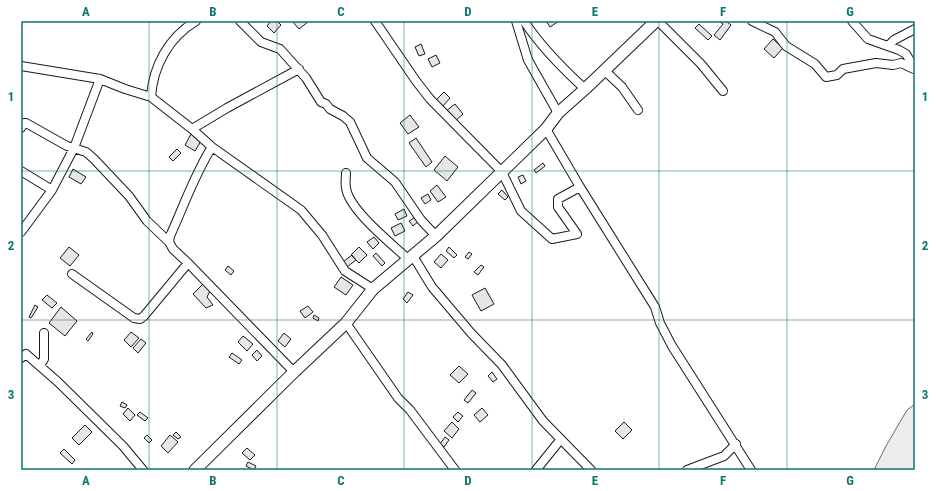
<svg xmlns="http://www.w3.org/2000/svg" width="936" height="491" font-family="'Roboto Condensed',sans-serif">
<rect width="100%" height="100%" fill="#fff"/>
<path fill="#ededed" stroke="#6a6a6a" d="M915 404V470H874L886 446 907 410Z"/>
<path fill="#e6e6e6" stroke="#1a1a1a" d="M271 21H277L281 25 274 33 267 26Z
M292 21H308V22L299 29Z
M546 21H559L550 27Z
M719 21H726L731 25 720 40 714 35 723 24Z
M699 24 712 36 708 40 695 28Z
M773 39 783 48 774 58 764 49Z
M421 44 425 54 419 56 415 47Z
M436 55 440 63 432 67 428 59Z
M444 92 450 98 443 106 436 100Z
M455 104 463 114 455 121 446 111Z
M410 115 419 127 408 134 400 123Z
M191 134 201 141 195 151 185 145Z
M416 138 432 162 426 167 409 143Z
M177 149 181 153 173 161 169 157Z
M445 156 458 167 447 181 434 170Z
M543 163 545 166 536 173 534 170Z
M73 169 86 177 81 184 69 177Z
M523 175 526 181 521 184 518 177Z
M437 185 446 197 438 202 430 191Z
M502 190 508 197 505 200 498 194Z
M428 194 431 200 425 204 421 198Z
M404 209 407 216 398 220 395 214Z
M417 216 420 220 413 226 409 221Z
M401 223 405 231 395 236 391 228Z
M374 237 379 243 373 249 367 242Z
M69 247 79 255 70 266 60 258Z
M359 247 367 255 359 263 351 255Z
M449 247 457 255 454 258 446 251Z
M469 252 472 254 468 259 465 257Z
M376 253 385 263 382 266 373 256Z
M441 254 448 260 441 268 434 262Z
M352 255 356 260 347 267 343 262Z
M481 265 484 267 478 275 474 272Z
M228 266 234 271 231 275 225 270Z
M341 277 353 285 346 295 334 287Z
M204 283 211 289 207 297 213 305 206 308 193 294Z
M485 288 494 304 481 311 472 295Z
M408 292 413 295 407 303 403 299Z
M47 295 57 303 52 308 42 300Z
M35 305 38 307 31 318 29 317Z
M308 306 313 312 305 318 300 311Z
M61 307 77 321 65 336 49 323Z
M314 315 319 318 318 321 313 318Z
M92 332 93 334 88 341 86 339Z
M131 332 139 338 131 347 124 340Z
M284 333 291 339 285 347 278 341Z
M243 336 253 344 247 351 238 342Z
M141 339 146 343 138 353 133 348Z
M257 350 262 356 257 361 252 355Z
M232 353 242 360 239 364 229 357Z
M459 366 468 374 459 383 450 375Z
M492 372 497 379 493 382 488 376Z
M472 390 476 393 468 403 464 400Z
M122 402 127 405 125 408 120 406Z
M128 408 135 415 130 421 123 414Z
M482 408 488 415 480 422 474 415Z
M140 412 148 418 145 421 137 415Z
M458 412 463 416 458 422 453 417Z
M452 422 459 429 452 438 444 431Z
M624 422 632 430 623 439 615 431Z
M85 425 92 432 79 445 72 438Z
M176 432 181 437 178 439 173 435Z
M147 435 152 440 149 443 144 438Z
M170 435 178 442 168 453 161 446Z
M445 437 449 440 444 447 440 444Z
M247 448 255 455 250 460 242 453Z
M64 449 75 460 72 464 60 453Z
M248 462 256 466 254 470 246 466Z"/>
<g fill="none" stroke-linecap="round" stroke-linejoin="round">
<defs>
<path id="minor" d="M240 21 261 42 280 49 306 78 321 102 326 104 330 109 343 116 350 122 367 158 395 182 421 220 436 236
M375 21 416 81 430 99 502 172 521 211 552 239 577 234 558 207V199L580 187
M516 21 528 60 558 113
M524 21C541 47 562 68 585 89
M658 21 701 64 723 91
M752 21 775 32 786 46 815 64 826 77 837 75 843 69 876 63 893 65 901 63 914 69
M852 21 868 39 899 50 906 54 915 69
M888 46 894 40 915 29
M21 66 100 79 125 89 151 97C153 66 169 37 196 21
M604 70 622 87 638 110
M151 97 192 129 212 147 301 210 322 235 345 271 373 289
M21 128 24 123H26L67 146 86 152 94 159 129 196 147 221 169 242
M192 129 227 108 299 69
M546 129 580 187 655 307 660 323 672 346 751 470
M212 147C195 173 183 208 170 236L169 242 173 249 188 263 294 372
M21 171 52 190
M346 173C346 178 345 183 346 188 349 210 392 244 408 259
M21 232 52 190 74 148 100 79
M413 256 432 287 471 333 502 365 543 421 591 470
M72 274 134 318 140 319 144 316 188 263
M346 323 398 398 410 410 455 470
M21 358 26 354 58 382 123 446 143 470
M40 366 44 359V333
M536 470 561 439
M687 470 724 456 736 444"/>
<path id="major" d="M195 470 294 372 346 323 373 289 436 236 546 129 558 113 585 89 656 21"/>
</defs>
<use href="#minor" stroke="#1a1a1a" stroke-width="10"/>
<use href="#major" stroke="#1a1a1a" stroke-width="13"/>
<use href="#minor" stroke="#fff" stroke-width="8"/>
<use href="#major" stroke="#fff" stroke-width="11"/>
</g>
<path fill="none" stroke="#0f766e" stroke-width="1" stroke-opacity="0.55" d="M149 21V470M277 21V470M404 21V470M532 21V470M659 21V470M787 21V470M21 171H915M21 320H915"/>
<rect width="936" height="491" fill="none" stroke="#ffffff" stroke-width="44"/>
<rect x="22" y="22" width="892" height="447" fill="none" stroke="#0f766e" stroke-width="1.5"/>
<g font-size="13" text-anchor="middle" font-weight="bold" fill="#0f766e">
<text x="86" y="16">A</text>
<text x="213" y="16">B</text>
<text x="341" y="16">C</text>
<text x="468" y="16">D</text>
<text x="595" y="16">E</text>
<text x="723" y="16">F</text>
<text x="850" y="16">G</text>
<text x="11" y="101">1</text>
<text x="925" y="101">1</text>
<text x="11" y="250">2</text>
<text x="925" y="250">2</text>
<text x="11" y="399">3</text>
<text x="925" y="399">3</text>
<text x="86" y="485">A</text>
<text x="213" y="485">B</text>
<text x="341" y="485">C</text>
<text x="468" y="485">D</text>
<text x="595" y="485">E</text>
<text x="723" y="485">F</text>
<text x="850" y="485">G</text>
</g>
</svg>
